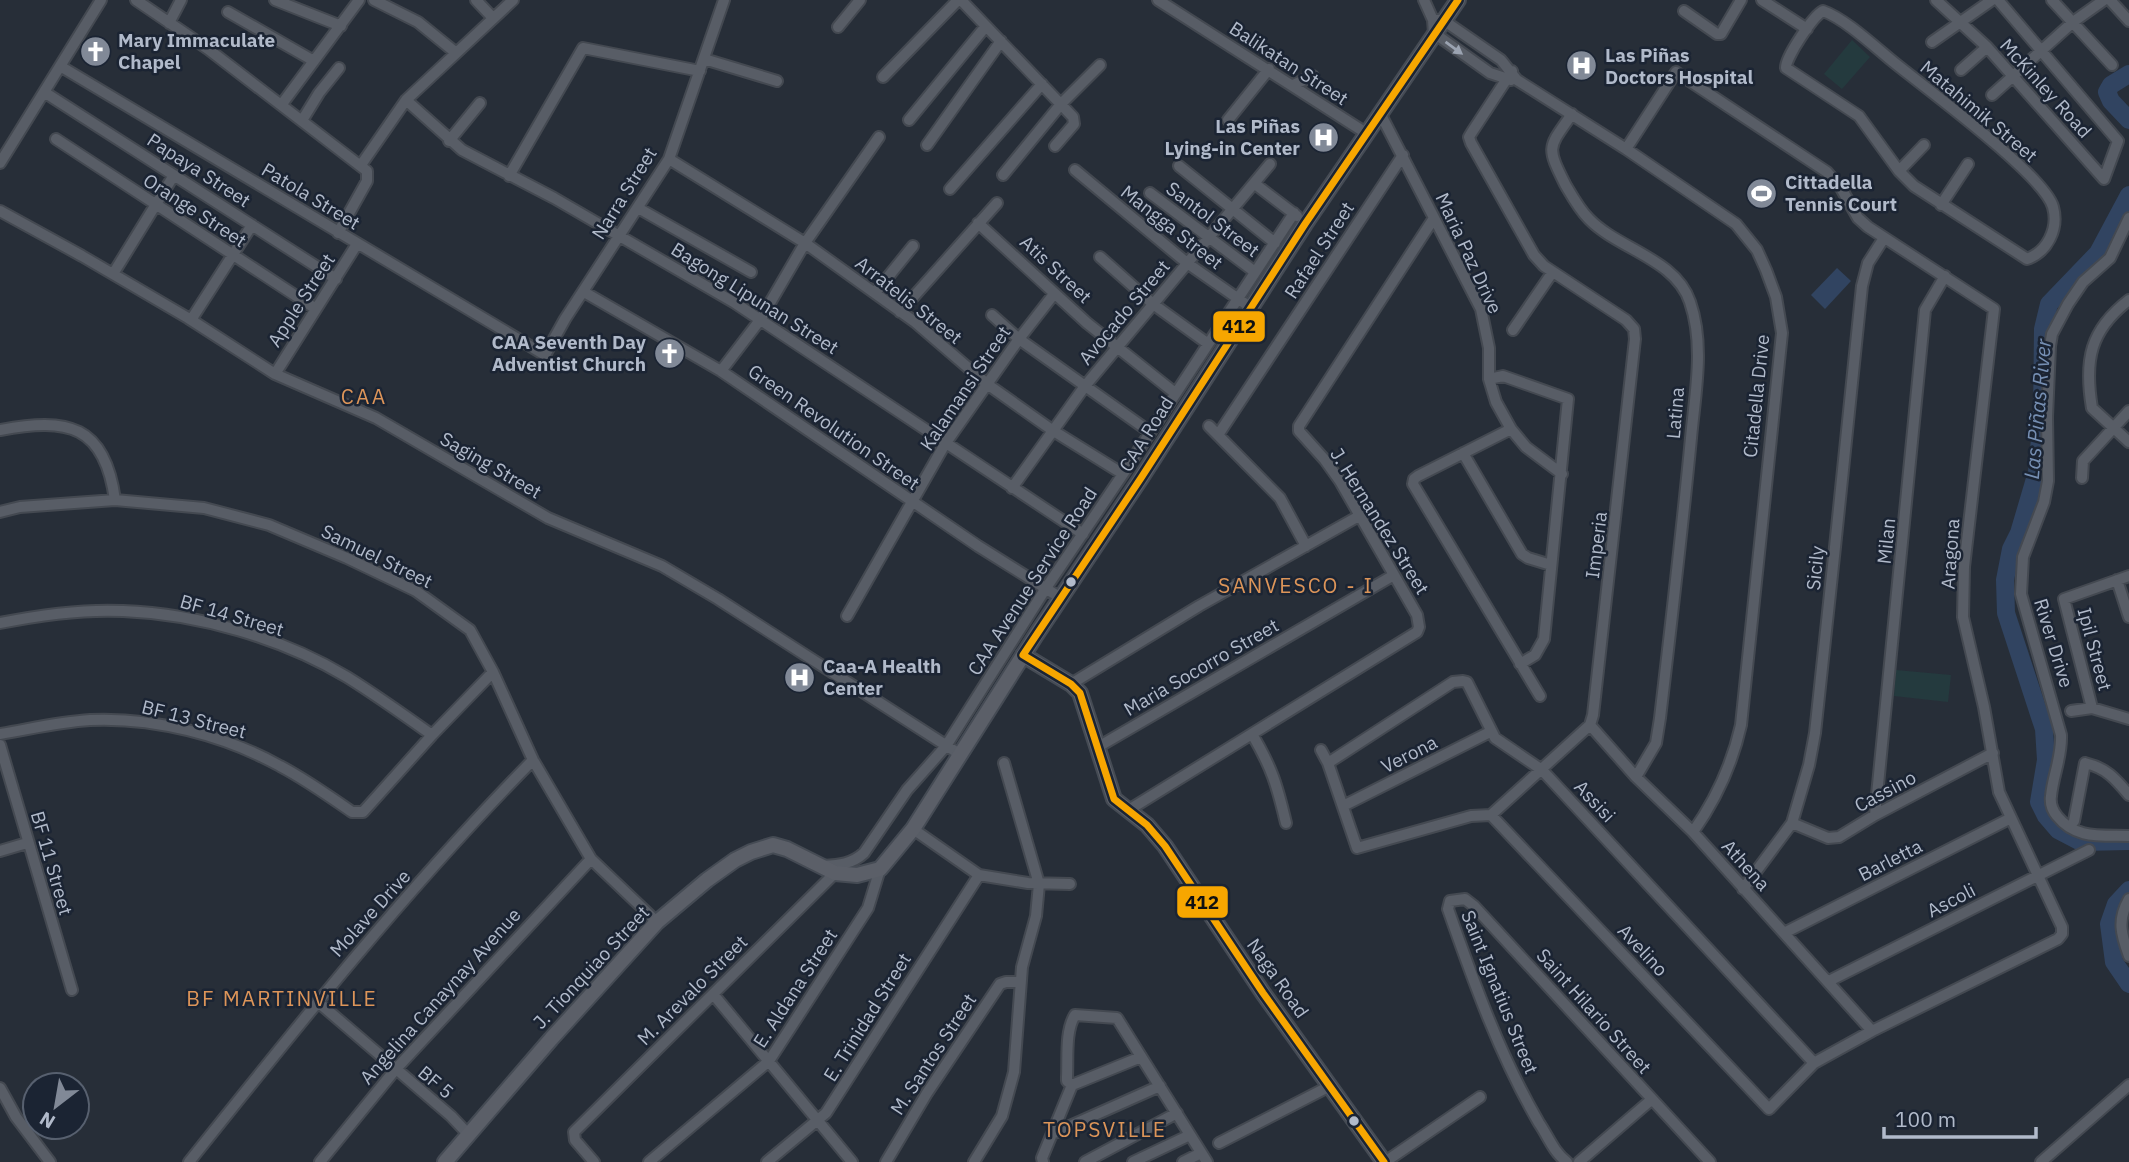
<svg xmlns="http://www.w3.org/2000/svg" width="2129" height="1162" font-family="'IBM Plex Sans',sans-serif">
<rect width="100%" height="100%" fill="#272e38"/>
<path fill="#243a3e" d="M1852 40 1870 57 1842 89 1824 74Z
M1896 670 1951 675 1948 702 1894 696Z"/>
<path fill="#314461" d="M1837 268 1851 281 1825 309 1811 295Z"/>
<g fill="none" stroke-linecap="round" stroke-linejoin="round">
<path stroke="#314461" stroke-width="18" d="M2129 74 2111 85 2107 92 2111 101 2129 120
M2129 195 2098 253 2049 304 2043 329 2042 416 2037 472 2019 533 2011 549 2005 580 2006 613 2044 729 2046 760 2039 802 2046 816 2058 830 2081 842 2129 841
M2129 890 2116 904 2109 924 2114 962 2129 984"/>
<defs>
<path id="minor" d="M136 0 208 49 367 171V181L338 233
M275 0 341 26
M374 0 418 22 455 52
M476 0 493 18
M961 0 1073 117 1074 124 1055 146
M1158 0 1366 133
M1424 0 1433 20 1434 33 1490 73 1511 80
M1762 0 1807 29
M1936 0 1987 47 2104 179 2118 141 1998 0
M2052 0 2112 65
M2110 0 2129 21
M1684 11 1717 34H1721L1741 0
M1823 11C1846 19 1877 49 1896 64 1927 89 2044 175 2053 207 2059 229 2047 252 2027 259L1914 186 1899 171 1859 116 1786 68C1785 58 1813 16 1823 11Z
M228 12 314 61
M1433 20H1443L1501 60 1517 80 1626 149 1736 224 1757 250 1766 270 1776 297 1782 333 1741 725C1732 765 1717 798 1693 832
M169 23 181 0
M838 27 860 0
M1932 42 1992 0
M704 59 777 81
M60 66 545 355 565 319 669 159 724 0
M1961 70 1987 47
M883 77 958 0
M1293 85 1313 76
M44 92 336 279
M1992 95 2073 22 2104 0
M406 100 462 150 554 198 735 303 1083 534
M282 104 359 0
M1380 113 1481 309 1489 348V379L1496 402 1511 429 1526 447 1562 474
M1572 114C1548 148 1546 146 1565 184 1572 196 1579 209 1589 219 1618 249 1676 259 1690 302 1705 345 1695 394 1691 438 1682 532 1671 625 1660 718L1656 743 1636 777
M303 119 319 93 339 68
M909 120 986 26
M1228 120 1269 69
M56 139 316 309
M449 141 480 103
M927 145 1001 41
M669 159 805 243 915 322 987 384 1052 430 1123 474
M0 163 101 0
M361 165 406 100 513 0
M1179 166 1275 243
M1075 170 1187 263 1250 307
M1899 171 1924 145
M1003 175 1061 104 1100 65
M509 176 583 48 700 71
M1255 184 1297 216
M950 189 1042 84
M1150 193 1255 272
M1941 205 1968 164
M638 208 751 272
M0 211 82 256 188 318 275 374 376 418 548 518 662 566 718 599 961 755
M2129 218 2110 258 2083 282 2068 304 2052 334 2050 346 2047 417 2048 481 2044 502 2023 557 2021 594 2061 735C2062 757 2053 775 2051 796 2050 803 2052 810 2057 816 2076 840 2102 835 2129 836
M978 223 1087 323 1175 393
M1100 257 1153 304 1207 343
M113 274 174 175
M584 292 721 371 978 546 1061 598
M875 293 913 246
M2129 300C2090 330 2084 360 2092 408L2129 442
M900 312 997 203
M992 315 1019 339 1150 432
M191 320 252 225
M1513 330 1552 273
M721 371 760 320 805 243 879 137
M275 374 357 244
M1489 379 1503 376 1568 399 1544 639 1535 655 1520 664
M1209 426 1280 498 1306 546
M1511 429 1418 476 1414 479 1413 484 1540 696
M0 430C68 417 105 425 115 500
M1218 435 1403 155
M1463 453 1522 554 1528 558 1551 565
M2082 478 2083 461 2129 411
M1012 488 1085 386 1270 164
M0 512 20 507 115 500 204 508 269 525 347 558 416 591 470 630 493 672 533 760 591 859 657 922
M2117 580 2129 617
M847 616 945 444 1019 339 1054 294
M0 623C40 615 82 609 123 611 199 614 282 638 347 677 376 695 404 715 432 735
M1071 684 1199 606 1359 516
M2092 708 2064 599 2129 576
M2071 711 2092 708 2129 719
M1590 725 1636 777 1693 832 1872 1031
M0 734C30 729 59 722 90 720 154 717 224 735 280 766 305 779 329 796 352 812H363L432 735 493 672
M1252 734C1272 768 1277 785 1286 823
M0 745 72 990
M1098 747 1394 575
M1321 750 1328 763 1357 848 1471 816 1491 815 1590 725 1593 715 1635 339 1634 329 1626 320 1544 266 1534 255 1471 143 1469 137 1472 132 1512 71
M1328 763 1453 682 1463 681 1467 682 1495 738 1542 770 1814 1063
M1343 806 1490 732
M1127 811 1417 632 1419 627 1417 615 1340 481 1325 460 1299 431V426L1434 218
M1491 815 1769 1109 1814 1063 1872 1031 2058 939 2062 934V927L1999 792 1984 707 1963 617 1964 567 1994 309 1868 227 1858 218 1841 188 1827 172 1676 72 1626 149
M1875 815 1925 310 1945 276
M2074 821 2085 763C2106 768 2115 778 2129 795
M1792 823 1828 838 1839 837 1875 815 1993 753
M913 829 979 875 1028 883 1070 884
M0 851 27 843
M823 866C839 865 852 864 864 853L907 790 946 746 1046 588 1123 474 1294 213
M1743 889 1792 823 1809 765 1815 733 1835 547 1862 286 1868 263 1884 238
M2129 899C2117 920 2121 934 2129 956
M1784 933 2011 818
M1829 981 2089 850
M713 994 852 1162
M318 1002 451 1116 468 1134
M1072 1085 1067 1081V1077C1068 1058 1065 1031 1075 1015L1117 1018 1207 1162
M0 1088 16 1117 50 1162
M1052 1134 1160 1086
M1219 1143 1330 1086
M189 1162C299 1024 409 886 533 760
M320 1162 395 1070 591 859
M594 1162 575 1140 574 1132 835 873
M649 1162 769 1061 868 908 880 869
M767 1162 826 1113 979 875
M886 1162 927 1093 1000 984 1006 982H1020
M974 1162 1002 1116 1014 1072 1022 967 1036 916 1039 884 1004 763
M1043 1162 1042 1158 1072 1085 1141 1057
M1085 1162 1177 1113
M1133 1162 1190 1135
M1183 1162 1201 1153
M1385 1162 1480 1097
M1567 1162C1554 1153 1548 1136 1539 1123 1500 1056 1474 983 1448 909L1450 901 1465 899 1474 906 1710 1162
M1579 1162 1651 1100
M2041 1162 2129 1085"/>
<path id="major" d="M1023 655 1071 684 1080 693 1114 799 1147 825 1165 846 1263 993 1384 1162
M445 1162 551 1039 657 922 707 880 735 860 751 852 773 845 787 849 835 873 857 875 880 869 913 829 1036 635 1141 478 1305 224 1458 0"/>
</defs>
<use href="#minor" stroke="#444951" stroke-width="14"/>
<use href="#major" stroke="#454b54" stroke-width="18"/>
<use href="#minor" stroke="#585d66" stroke-width="10"/>
<use href="#major" stroke="#5b5f68" stroke-width="14"/>
<defs>
<path id="bus-1" d="M1023 655 1141 478 1305 224 1458 0
M1023 655 1071 684 1080 693 1114 799 1147 825 1165 846 1263 993 1384 1162"/>
</defs>
<use href="#bus-1" stroke="#1b2433" stroke-width="12"/>
<use href="#bus-1" stroke="#f7a600" stroke-width="7"/>
</g>
<defs><path id="oneway-solid" d="M-6-.8H1V-3.2L6.5 0L1 3.2V.8H-6Z" transform="scale(1.75)"/></defs>
<use fill="#9ba3b1" href="#oneway-solid" transform="translate(1454 48) rotate(36)"/>
<defs>
<symbol id="church-disc" viewBox="-11 -11 22 22"><circle r="9.5" fill="#818997" stroke="#1b2433"/><path d="M-1.2-6h2.4v3.5h3.3v2.4h-3.3V6h-2.4V-.1h-3.3v-2.4h3.3Z" fill="#fff"/></symbol>
<symbol id="hospital-disc" viewBox="-11 -11 22 22"><circle r="9.5" fill="#818997" stroke="#1b2433"/><path d="M-5-5h3v3.5h4V-5h3V5h-3V1.5h-4V5h-3Z" fill="#fff"/></symbol>
<symbol id="stadium-disc" viewBox="-11 -11 22 22"><circle r="9.5" fill="#818997" stroke="#1b2433"/><path d="M0-5a6.5 5 0 1 0 0 10a6.5 5 0 1 0 0-10ZM-3.5-1.8h7v3.6h-7Z" fill="#fff"/></symbol>
</defs>
<g fill-rule="evenodd">
<use href="#church-disc" x="78" y="34" width="35" height="35"/>
<use href="#hospital-disc" x="1564" y="48" width="35" height="35"/>
<use href="#hospital-disc" x="1306" y="120" width="35" height="35"/>
<use href="#stadium-disc" x="1744" y="176" width="35" height="35"/>
<use href="#church-disc" x="652" y="336" width="35" height="35"/>
<use href="#hospital-disc" x="782" y="660" width="35" height="35"/>
</g>
<g fill="#b1baca" stroke="#1b2433" stroke-width="2.5">
<circle cx="1071" cy="582" r="6"/>
<circle cx="1354" cy="1121" r="6"/>
</g>
<g text-anchor="middle" dominant-baseline="central" stroke-width="5" stroke-linejoin="round" paint-order="stroke">
<g font-size="19" font-weight="bold" fill="#b1baca" stroke="#1b2433" text-anchor="start">
<text x="118" y="40">Mary Immaculate<tspan x="118" dy="22">Chapel</tspan></text>
<text x="1605" y="55">Las Piñas<tspan x="1605" dy="22">Doctors Hospital</tspan></text>
<text x="1300" y="126" text-anchor="end">Las Piñas<tspan x="1300" dy="22">Lying-in Center</tspan></text>
<text x="1785" y="182">Cittadella<tspan x="1785" dy="22">Tennis Court</tspan></text>
<text x="646" y="342" text-anchor="end">CAA Seventh Day<tspan x="646" dy="22">Adventist Church</tspan></text>
<text x="823" y="666">Caa-A Health<tspan x="823" dy="22">Center</tspan></text>
</g>
<g font-size="19" fill="#b1baca" stroke="#1b2433">
<text transform="translate(1289 63) rotate(33)">Balikatan Street</text>
<text transform="translate(2046 88) rotate(48)">McKinley Road</text>
<text transform="translate(1979 111) rotate(40)">Matahimik Street</text>
<text transform="translate(199 170) rotate(33)">Papaya Street</text>
<text transform="translate(624 193) rotate(-58)">Narra Street</text>
<text transform="translate(311 196) rotate(31)">Patola Street</text>
<text transform="translate(195 210) rotate(33)">Orange Street</text>
<text transform="translate(1213 219) rotate(37)">Santol Street</text>
<text transform="translate(1172 227) rotate(38)">Mangga Street</text>
<text transform="translate(1319 250) rotate(-57)">Rafael Street</text>
<text transform="translate(1469 253) rotate(65)">Maria Paz Drive</text>
<text transform="translate(1056 269) rotate(43)">Atis Street</text>
<text transform="translate(755 298) rotate(32)">Bagong Lipunan Street</text>
<text transform="translate(301 300) rotate(-57)">Apple Street</text>
<text transform="translate(909 300) rotate(38)">Arratelis Street</text>
<text transform="translate(1124 312) rotate(-50)">Avocado Street</text>
<text transform="translate(965 388) rotate(-56)">Kalamansi Street</text>
<text transform="translate(1756 396) rotate(-84)">Citadella Drive</text>
<text transform="translate(1675 413) rotate(-85)">Latina</text>
<text transform="translate(834 427) rotate(35)">Green Revolution Street</text>
<text transform="translate(1146 434) rotate(-58)">CAA Road</text>
<text transform="translate(491 465) rotate(30)">Saging Street</text>
<text transform="translate(1380 521) rotate(58)">J. Hernandez Street</text>
<text transform="translate(1886 541) rotate(-84)">Milan</text>
<text transform="translate(1596 545) rotate(-83)">Imperia</text>
<text transform="translate(1950 554) rotate(-86)">Aragona</text>
<text transform="translate(377 556) rotate(26)">Samuel Street</text>
<text transform="translate(1815 568) rotate(-84)">Sicily</text>
<text transform="translate(1032 581) rotate(-57)">CAA Avenue Service Road</text>
<text transform="translate(232 615) rotate(16)">BF 14 Street</text>
<text transform="translate(2054 643) rotate(73)">River Drive</text>
<text transform="translate(2095 649) rotate(75)">Ipil Street</text>
<text transform="translate(1201 667) rotate(-30)">Maria Socorro Street</text>
<text transform="translate(194 719) rotate(14)">BF 13 Street</text>
<text transform="translate(1409 754) rotate(-27)">Verona</text>
<text transform="translate(1885 791) rotate(-28)">Cassino</text>
<text transform="translate(1595 801) rotate(47)">Assisi</text>
<text transform="translate(1890 860) rotate(-27)">Barletta</text>
<text transform="translate(52 863) rotate(74)">BF 11 Street</text>
<text transform="translate(1746 865) rotate(48)">Athena</text>
<text transform="translate(1951 900) rotate(-27)">Ascoli</text>
<text transform="translate(370 913) rotate(-48)">Molave Drive</text>
<text transform="translate(1643 950) rotate(47)">Avelino</text>
<text transform="translate(591 967) rotate(-47)">J. Tionquiao Street</text>
<text transform="translate(1278 978) rotate(55)">Naga Road</text>
<text transform="translate(795 988) rotate(-57)">E. Aldana Street</text>
<text transform="translate(692 990) rotate(-45)">M. Arevalo Street</text>
<text transform="translate(1500 992) rotate(68)">Saint Ignatius Street</text>
<text transform="translate(440 996) rotate(-48)">Angelina Canaynay Avenue</text>
<text transform="translate(1594 1011) rotate(48)">Saint Hilario Street</text>
<text transform="translate(867 1017) rotate(-58)">E. Trinidad Street</text>
<text transform="translate(933 1054) rotate(-57)">M. Santos Street</text>
<text transform="translate(436 1082) rotate(40)">BF 5</text>
</g>
<g font-size="21" letter-spacing="2" fill="#dd9559" stroke="#1b2433">
<text x="364" y="396">CAA</text>
<text x="1296" y="585">SANVESCO - I</text>
<text x="282" y="998">BF MARTINVILLE</text>
<text x="1105" y="1129">TOPSVILLE</text>
</g>
<g font-size="21" font-style="italic" fill="#768fb3" stroke="#1b2433">
<text transform="translate(2037 409) rotate(-85)">Las Piñas River</text>
</g>
</g>
<g stroke="#1b2433" stroke-width="2.5">
<rect x="1212" y="310" width="54" height="33" rx="7" fill="#f7a600"/>
<rect x="1176" y="885" width="53" height="34" rx="7" fill="#f7a600"/>
</g>
<g font-size="19" text-anchor="middle" font-weight="bold" fill="#111">
<text x="1239" y="333">412</text>
<text x="1202" y="909">412</text>
</g>
<g transform="translate(56 1106) rotate(211)"><circle r="33" fill="#1b2433" stroke="#57606f" stroke-width="2"/>
<path d="M0-5L12 26L0 18L-12 26Z" fill="#818997"/>
<text y="-10" font-size="19" font-weight="bold" text-anchor="middle" fill="#b1baca">N</text>
</g>
<path d="M1884 1127v10h152v-10" fill="none" stroke="#b1baca" stroke-width="3.5"/>
<text x="1895" y="1127" font-size="21" fill="#b1baca" stroke="#1b2433" stroke-width="5" paint-order="stroke">100 m</text>
</svg>
